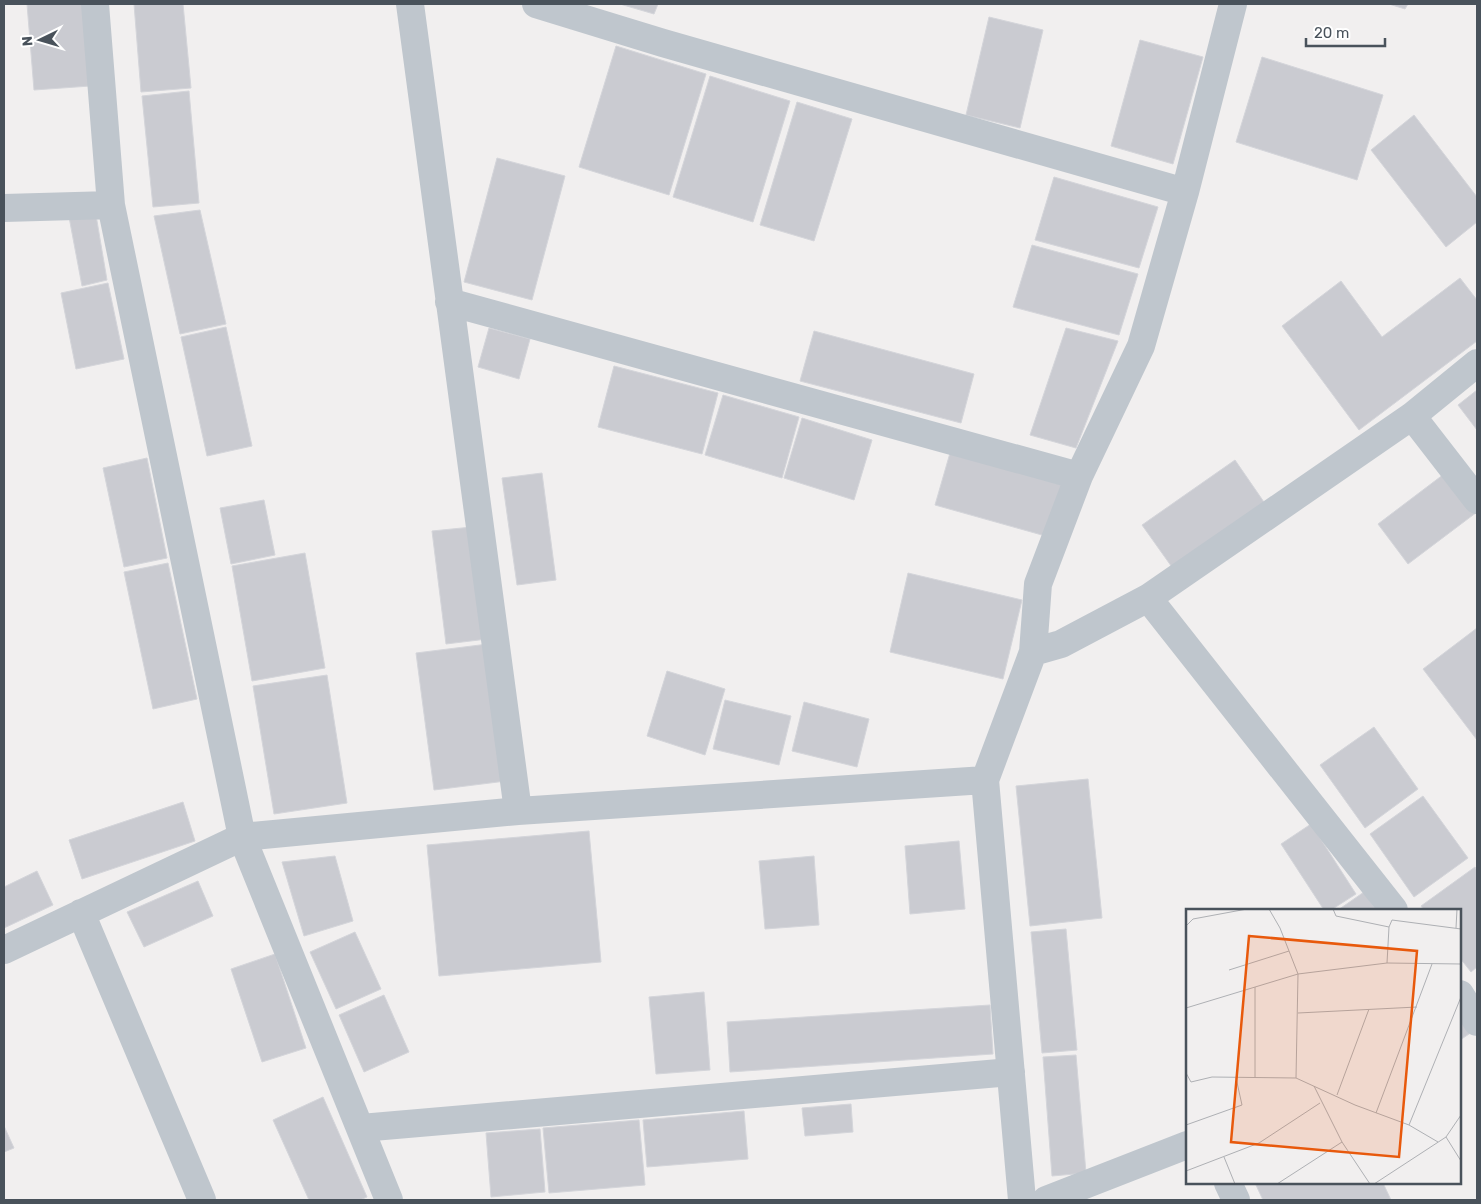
<svg xmlns="http://www.w3.org/2000/svg" width="1481" height="1204" font-family="Rubik,sans-serif">
<rect width="100%" height="100%" fill="#f1efef"/>
<path fill="#cacbd1" stroke="#d4d5da" d="M27 4H84L90 86 34 90Z
M134 4H183L191 88 141 92Z
M620 4H658L654 14Z
M1389 4H1408L1405 9Z
M989 17 1043 30 1020 128 966 115Z
M1140 40 1203 57 1173 164 1111 146Z
M616 46 706 74 669 195 579 167Z
M1262 57 1383 95 1357 180 1236 142Z
M710 76 790 101 753 222 673 197Z
M189 91 199 203 153 207 142 96Z
M797 102 852 119 814 241 760 225Z
M1414 115 1477 197V222L1446 247 1371 150Z
M497 158 565 176 532 300 464 282Z
M1054 177 1158 207 1139 268 1035 240Z
M200 210 226 324 180 334 154 216Z
M96 215 107 280 82 286 69 217Z
M1032 245 1138 274 1119 335 1013 307Z
M1460 278 1477 300V341L1359 430 1282 326 1341 281 1382 337Z
M108 283 124 359 76 369 61 293Z
M226 327 252 446 207 456 181 337Z
M489 328 530 339 519 379 478 367Z
M1066 328 1118 341 1076 448 1030 435Z
M814 331 974 374 961 423 800 381Z
M614 366 718 393 702 454 598 427Z
M1477 390V430L1458 405Z
M723 395 799 417 782 478 705 455Z
M802 418 872 440 854 500 784 478Z
M950 453 1063 485 1049 537 935 505Z
M147 458 167 558 124 567 103 468Z
M1235 460 1266 505 1174 570 1142 525Z
M1448 471 1477 512 1408 564 1378 524Z
M542 473 556 580 517 585 502 478Z
M264 500 275 555 231 564 220 508Z
M472 527 487 639 446 644 432 531Z
M305 553 325 668 252 681 232 566Z
M168 563 197 699 153 709 124 572Z
M908 573 1022 600 1003 679 890 652Z
M1477 628V740L1423 669Z
M488 644 506 781 434 790 416 653Z
M667 671 725 689 705 755 647 736Z
M327 675 347 803 274 814 253 686Z
M725 700 791 716 779 765 713 749Z
M804 702 869 719 857 767 792 751Z
M1374 727 1418 789 1365 828 1320 765Z
M1088 779 1102 918 1030 926 1016 786Z
M1423 796 1468 858 1414 897 1370 834Z
M183 802 195 841 82 879 69 840Z
M1311 824 1356 894 1331 910H1324L1281 844Z
M589 831 601 962 439 976 427 845Z
M959 841 965 909 910 914 905 846Z
M335 856 353 921 304 936 282 862Z
M814 856 819 925 765 929 759 861Z
M1475 867 1477 871V967L1471 972 1460 958V910H1424L1421 906Z
M37 871 53 905 4 928V887Z
M198 881 213 916 144 947 127 912Z
M1364 892 1376 910H1338Z
M1066 929 1077 1050 1042 1053 1031 932Z
M355 932 381 989 336 1009 310 952Z
M275 954 306 1048 262 1062 231 969Z
M704 992 710 1070 656 1074 649 997Z
M384 995 409 1052 364 1072 339 1015Z
M990 1005 993 1054 730 1072 727 1022Z
M1460 1015 1472 1032 1460 1040Z
M1076 1055 1086 1173 1052 1176 1043 1057Z
M323 1097 367 1197 360 1200H309L273 1120Z
M851 1104 853 1132 805 1136 802 1108Z
M744 1111 748 1159 647 1167 643 1120Z
M639 1120 645 1185 549 1193 543 1128Z
M4 1126 14 1148 4 1152Z
M540 1129 545 1192 491 1197 486 1133Z
M1255 1183H1383L1391 1200H1263Z"/>
<g fill="none" stroke-linecap="round" stroke-linejoin="round">
<path stroke="#bfc6cd" stroke-width="28" d="M95 4 111 205 242 837 389 1200
M410 4 518 811
M536 4 663 43 1185 192
M4 208 111 205
M449 302 1079 476
M1412 416 1477 500
M1148 598 1394 910
M1033 652 1061 644 1148 598 1412 416 1477 363
M81 913 202 1200
M4 950 242 837 518 811 985 780
M1460 994 1477 1022
M361 1128 1011 1072
M1228 1183 1236 1200
M1022 1200 985 780 1033 652 1038 584 1079 476 1141 346 1185 192 1233 4
M1046 1200 1187 1145"/>
</g>
<g transform="translate(1186 909)">
<rect width="275" height="275" fill="#f1efef"/>
<path fill="none" stroke="#aeb0b4" stroke-width="1" d="M83 0 94 19 112 65 110 169M147 0 150 7 203 18 206 11 275 20M0 17 7 10 61 0M270 19 271 0M201 54 203 18M43 61 103 42M0 99 112 65 201 54 275 55M112 104 231 98M0 164 5 173 26 168 110 169 169 196 223 216 252 233M69 169V78M128 177 156 233 184 275M151 186 183 100M190 204 246 55M0 216 56 196 50 169M223 216 275 88M260 228 275 252M38 248 49 275M0 262 73 234 134 194M91 275 156 233M188 275 260 228 275 206"/>
<path fill="#e8590c" fill-opacity="0.15" stroke="#e8590c" stroke-width="2.5" d="M63 27 231 42 213 248 45 233Z"/>
<rect width="275" height="275" fill="none" stroke="#49525b" stroke-width="2.5"/>
</g>
<rect width="1481" height="1204" fill="none" stroke="#49525b" stroke-width="10"/>
<g transform="translate(40 40) rotate(265)" stroke="#ffffff" stroke-width="4" paint-order="stroke">
<path d="M0-4L9 19L0 12L-9 19Z" fill="#49525b"/>
<text y="-8" font-size="14" font-weight="bold" text-anchor="middle" fill="#49525b">N</text>
</g>
<path d="M1306 38v8h79v-8" fill="none" stroke="#49525b" stroke-width="2.5"/>
<text x="1314" y="38" font-size="15" fill="#49525b" stroke="#ffffff" stroke-width="4" paint-order="stroke">20 m</text>
</svg>
